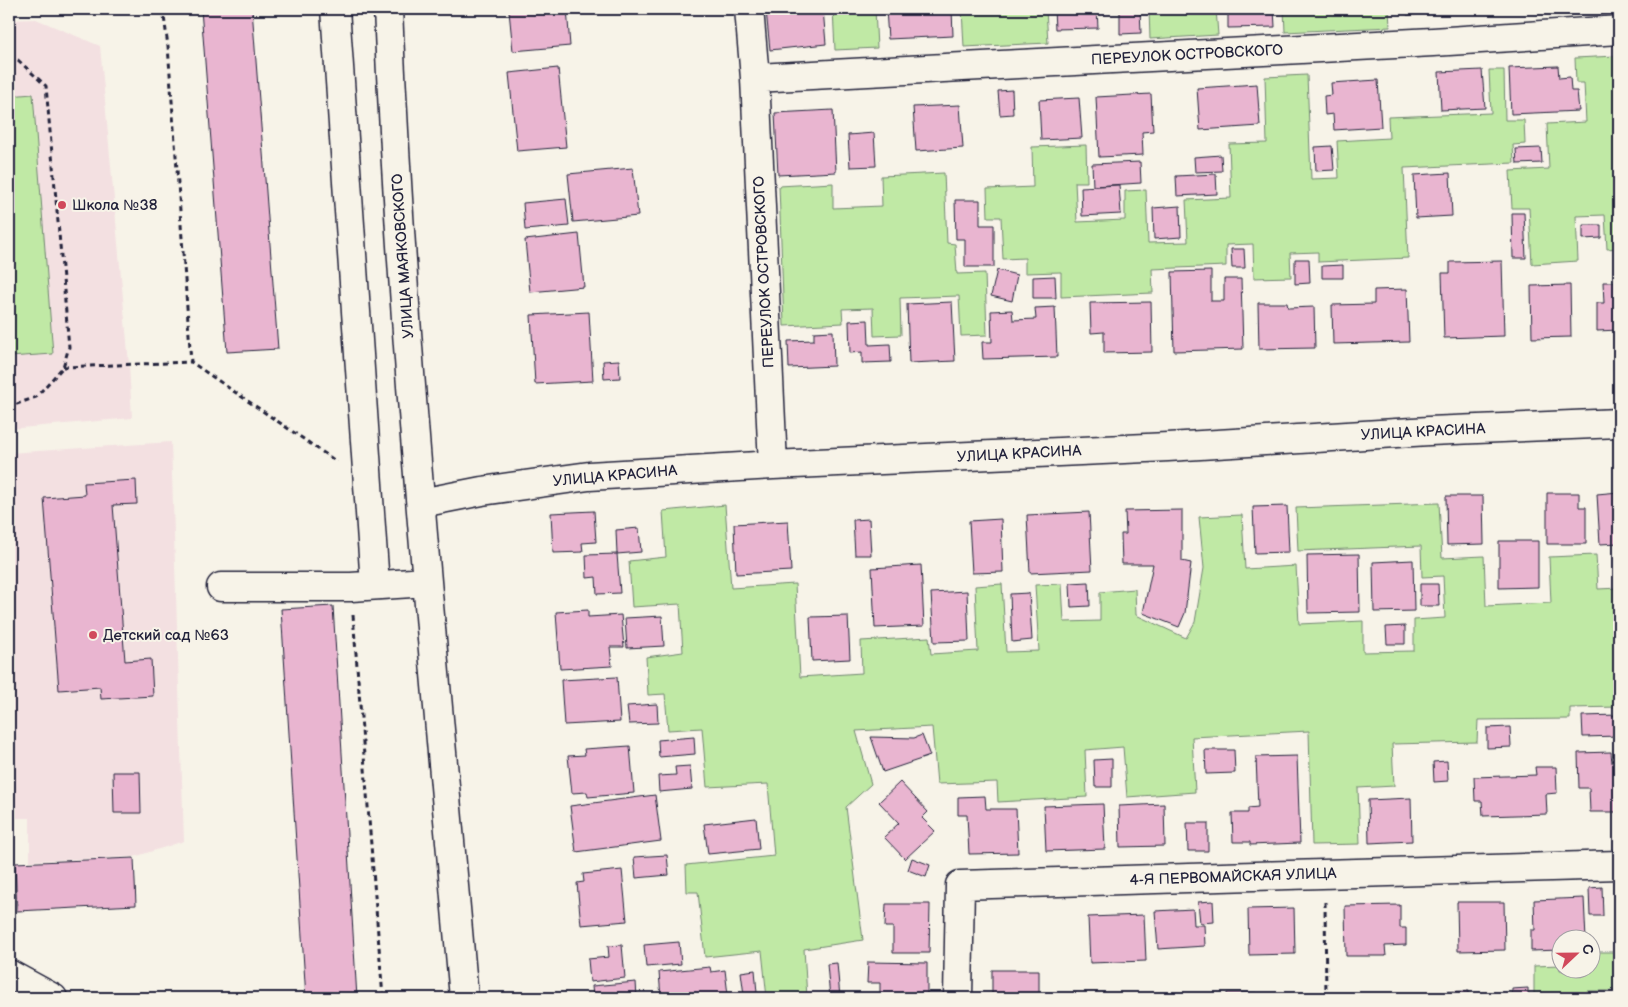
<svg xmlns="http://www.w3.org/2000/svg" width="1628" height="1007" font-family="'Balsamiq Sans',sans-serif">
<rect width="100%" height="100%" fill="#f7f3e8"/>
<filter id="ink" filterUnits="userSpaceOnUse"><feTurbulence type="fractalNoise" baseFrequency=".02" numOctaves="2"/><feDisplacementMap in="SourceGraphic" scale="10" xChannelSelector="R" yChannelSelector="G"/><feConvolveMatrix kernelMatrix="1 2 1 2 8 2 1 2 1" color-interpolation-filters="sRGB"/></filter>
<g filter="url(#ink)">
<path fill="#f3e0e1" d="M36 19 100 46 129 364 132 418 9 429V20Z
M171 442 184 841 134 857 30 861V818H9V453Z"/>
<path fill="#c0e9a5" stroke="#718670" d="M833 9H875L877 48 835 50Z
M962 9H1046L1048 43 964 47Z
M1149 9H1216L1218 35 1150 39Z
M1284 9H1389L1390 27 1285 32Z
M1616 56 1619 119V248L1607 249 1605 215 1576 216 1578 261 1532 264 1529 208H1512L1510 171 1549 169 1547 124 1586 122 1584 83H1576L1575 58Z
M1489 70H1504L1505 120H1524L1525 144 1513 145 1514 163 1404 168 1408 258 1318 262V252L1290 253 1291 277 1254 278 1253 244 1226 245V266L1152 269 1153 293 1061 297V272L1025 273V258L1003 259 1001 217H988L987 189 1033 187 1032 147 1086 145 1087 182H1075L1077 222 1125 220V191L1146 190 1148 243 1188 242 1186 200 1231 198 1229 144 1267 143 1265 77 1307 75 1311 179 1339 178 1337 141 1389 138 1388 117 1491 113Z
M33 94 53 354 9 357V96Z
M944 173 947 243 955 244 957 274 985 273 987 335 961 336 959 296 900 298 901 335 874 336 873 308 842 309 843 323 784 326 779 186 833 183V208L882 206 881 176Z
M1439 503 1442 558 1484 556 1486 606 1551 603 1549 557 1596 555 1598 589 1619 588V707L1570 708V719L1478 720 1477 742 1392 744 1394 786 1358 788 1360 844 1312 845 1309 731 1192 737 1195 792 1127 797 1123 747 1085 750 1087 797 998 802 997 782 937 784 932 727 856 731 871 784 846 807 863 940 804 949 807 998H767L762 951 705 957 698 892H687L686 865 774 856 768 784 707 787 702 728 668 730 665 694 648 695 646 657 683 652 680 604 632 607 629 561 666 557 663 511 725 505 731 588 795 584 800 677 862 673 861 641 929 637 931 654 978 651 975 586 1002 584 1006 652 1039 651 1035 585 1062 584 1064 622 1100 621V592L1135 589 1136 615 1186 638 1195 622 1204 568 1199 517 1242 515 1245 569 1296 566 1299 624 1363 621V652L1414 651V620L1445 618 1443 576 1422 577 1421 546 1298 551 1296 508Z
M1596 952H1619V991H1587L1586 998H1534V966L1560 965V970H1590L1591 965H1597Z"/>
<path fill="#e9b5d0" stroke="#22223b" d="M201 9H252L278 349 227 352Z
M533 9H567L570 46 513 51 509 11Z
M779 9H823L826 44 770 50 766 10Z
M886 9H952L953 36 888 39Z
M1054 9H1097L1098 28 1055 29Z
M1120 9H1140L1141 33 1120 34Z
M1228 9H1274L1275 27 1228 28Z
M1406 9H1428V14L1407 15Z
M1558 66 1559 78 1570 77 1571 91H1577L1579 111 1511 114 1509 68Z
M558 68 566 147 517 151 509 73Z
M1482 70 1485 108 1441 110 1439 72Z
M1378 80 1381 127 1334 130 1333 114 1325 115 1324 96 1332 95 1331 83Z
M1257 84 1260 126 1200 130 1197 88Z
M1012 90 1013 114 1000 115 998 91Z
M1151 94 1153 131 1142 132 1143 155 1099 157 1096 97Z
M1079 98 1082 138 1041 140 1039 100Z
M960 105 963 148 916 151 913 107Z
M833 110 836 172 778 175 775 113Z
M874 133 876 166 850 167 848 135Z
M1332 146 1334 170 1316 171 1315 147Z
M1541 148 1542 163 1517 164 1516 149Z
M1221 155 1222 171 1195 172 1194 157Z
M1140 162 1141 183 1093 186 1092 164Z
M633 168 638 216 573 222 568 174Z
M1450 173 1452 216 1416 218 1414 175Z
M1216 174 1217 194 1177 196 1176 176Z
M1119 185 1121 214 1082 216 1081 187Z
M566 199 569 226 525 230 523 203Z
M955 200H980V225H994V267H965V239H956Z
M1180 206 1181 237 1154 239 1153 208Z
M1512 213H1524L1526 258H1513Z
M1583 225H1601V238L1583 239Z
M579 234 584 287 530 292 525 240Z
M1231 249H1244L1245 268H1232Z
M1295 259H1309L1310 283 1295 284Z
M1502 261 1504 336 1444 338 1442 273H1450V262Z
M1343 265V278H1322V266Z
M997 270 1017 275 1012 301 991 296Z
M1211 271V301H1224V279H1241L1243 349 1174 351 1172 272Z
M1055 276 1056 298H1033V277Z
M1603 282H1619V330L1597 331V303H1604Z
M1570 285 1571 337 1532 338 1531 286Z
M1407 289 1409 342 1333 344 1332 305 1374 304V290Z
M952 302 955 361 909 363 907 304Z
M1151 302 1152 352 1104 353V332L1091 333 1090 303Z
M1258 303H1287L1288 308 1314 307 1315 348 1259 349Z
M1055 307 1057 357 983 359 982 342H992L991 311 1012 310 1013 320 1036 319 1035 308Z
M589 312 593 381 535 384 531 315Z
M868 320 869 345 890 344 891 362 862 363V352L850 353 849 321Z
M833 331 834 366 789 368 788 341 814 340V332Z
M619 360 620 378 604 379 603 361Z
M136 480 137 504 113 505 125 661 151 659 153 696 101 699 100 687 59 690 44 498 85 495 84 483Z
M1619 492V543L1600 544 1597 494Z
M1547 493H1579V507H1586V544H1547Z
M1446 496H1483L1484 544 1447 545Z
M1287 506 1289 552 1255 553 1253 507Z
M1182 510V561L1191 563 1185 613 1179 627 1143 613 1153 564H1122L1121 534H1126L1125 511Z
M594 511 596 542 582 543 583 552 553 553 551 513Z
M1089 512 1092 570 1030 573 1027 515Z
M869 519 871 555H855L853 520Z
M1001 519 1003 572 972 573 969 521Z
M788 521 791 571 736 574 734 524Z
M639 528 641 552 617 554 616 530Z
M1499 541H1538V587L1499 588Z
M617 554 620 593 597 594 596 577 587 578 586 555Z
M1359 554 1360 612 1308 613 1307 555Z
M1413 560 1414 611 1374 612 1373 562Z
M921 565 924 626 875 628 872 568Z
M1089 582 1090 606 1071 607 1070 583Z
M1420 584H1438L1439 606H1420Z
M967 591 969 641 934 642 931 593Z
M1029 593 1032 640 1012 642 1010 594Z
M333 606 357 998H306L281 609Z
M588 610V617L621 615 624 647H610L612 666 560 669 556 612Z
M662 616 664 646 627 648 625 618Z
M848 616 850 659 812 661 810 617Z
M1405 626V644H1387L1386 627Z
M617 677 620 722 564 725 561 680Z
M657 704 658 723 629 724 627 706Z
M1619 715V736L1583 737 1582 716Z
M1510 727 1511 747 1487 748V728Z
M922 735 930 756 883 772 871 737 914 738Z
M694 737 695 754 659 757 658 740Z
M630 746 634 793 588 797 587 792 572 793 568 756 585 755 584 749Z
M1205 750H1234L1235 773 1206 774Z
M1611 752 1612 763H1619V812H1590L1589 788H1579L1578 753Z
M1297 756 1300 843 1250 845V842H1233L1232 813H1248V808L1258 807 1256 757Z
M1112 759V787H1095L1094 760Z
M1447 761 1448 781 1434 782 1433 762Z
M690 766 692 789 659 792 658 776 676 775 675 767Z
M1535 767H1556L1557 793 1546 794 1547 814 1483 816 1482 801H1475L1474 777 1536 775Z
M113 772H140L141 813H114Z
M900 782 928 812 922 818 935 831 905 859 884 837 899 823 879 802Z
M655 795 661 841 576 852 570 806Z
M985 796 986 809H1016L1018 853 969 854 967 815H958V797Z
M1411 798 1412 841 1369 843 1368 800Z
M1103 804 1105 849 1046 851 1044 806Z
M1164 804 1165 846 1120 847 1119 806Z
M756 818 759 849 708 854 704 824Z
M1187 823H1208V851H1188Z
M667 855 669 875 636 878 634 857Z
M134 858 136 905 17 911 15 863Z
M912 858 930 865 926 877 908 870Z
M622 870 627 921 581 925 577 883 584 882 583 874Z
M1602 887 1603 916H1590L1589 888Z
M1584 898 1586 940H1560V950L1531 951V930H1535L1534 900Z
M1614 899H1619V943H1616Z
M1213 901 1214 922 1200 923 1198 902Z
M1457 902H1504L1505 950 1458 951Z
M886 904H930L929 953H893V927H885Z
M1400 905V928H1406V945L1385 946 1386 956H1346L1345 906Z
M1294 908 1295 954 1249 955 1248 909Z
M1193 909 1194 925H1204L1205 946 1158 949 1155 911Z
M1144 915 1146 961 1090 963 1088 917Z
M679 942 681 964 646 967 644 945Z
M622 945 625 978 590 982 588 959 609 957 608 946Z
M868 962 927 963V998H870H880V983H867Z
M837 963 840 998H830L827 964Z
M710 967 711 972 725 970 728 995 713 997V998H661L659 972Z
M755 970 757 993 744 995 741 972Z
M992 970H1039V998H992Z
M636 982 637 998H593L592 986Z
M1528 988V998H1512V989Z
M1469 991V998H1428H1433V992Z
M1227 993H1256V998H1227Z
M1221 994V998H1195V996Z
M1618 996V998H1595V997Z
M174 997H193V998H174Z"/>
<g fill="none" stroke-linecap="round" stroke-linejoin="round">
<defs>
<path id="minor" d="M335 9 375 585
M388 9C402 339 435 669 464 998
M749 9 755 78 773 465
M755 78 1433 42 1619 30
M421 503 482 491 589 476 773 465 1168 447 1429 431 1619 423
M221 587H351L427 582
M9 974 53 998
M958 998 960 885 1619 865"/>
</defs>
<use href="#minor" stroke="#22223b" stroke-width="31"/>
<path stroke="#22223b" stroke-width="3" stroke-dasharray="5 4" stroke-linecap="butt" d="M163 9 168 46 191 362 337 462
M9 58 18 60 46 86 69 347 63 367 36 397 9 407
M63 367 191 362
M353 615 383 998
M1325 902 1326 998"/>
<use href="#minor" stroke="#f7f3e8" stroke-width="28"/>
</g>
</g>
<g fill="#d1495b" stroke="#f7f3e8" stroke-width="2">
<circle cx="62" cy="205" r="5"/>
<circle cx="93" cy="635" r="5"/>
</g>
<g text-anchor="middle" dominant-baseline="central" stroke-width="4" stroke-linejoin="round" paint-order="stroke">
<g font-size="15" fill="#22223b" stroke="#f7f3e8">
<text transform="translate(1187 55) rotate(-3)">ПЕРЕУЛОК ОСТРОВСКОГО</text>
<text transform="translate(403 256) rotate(-94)">УЛИЦА МАЯКОВСКОГО</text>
<text transform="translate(764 272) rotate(-93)">ПЕРЕУЛОК ОСТРОВСКОГО</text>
<text transform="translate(1423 432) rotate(-3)">УЛИЦА КРАСИНА</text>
<text transform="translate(1019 454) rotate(-3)">УЛИЦА КРАСИНА</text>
<text transform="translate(615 476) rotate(-5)">УЛИЦА КРАСИНА</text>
<text transform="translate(1233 877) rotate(-2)">4-Я ПЕРВОМАЙСКАЯ УЛИЦА</text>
</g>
<g font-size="15" fill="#22223b" stroke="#f7f3e8" text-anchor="start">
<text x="72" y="205">Школа №38</text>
<text x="103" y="635">Детский сад №63</text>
</g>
</g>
<rect width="1628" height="1007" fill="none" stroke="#f7f3e8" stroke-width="30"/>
<rect x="15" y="15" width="1598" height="977" fill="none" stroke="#22223b" stroke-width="2" filter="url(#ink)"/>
<g transform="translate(1576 954) rotate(68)"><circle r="24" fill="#f7f3e8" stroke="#a29fa3"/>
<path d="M0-4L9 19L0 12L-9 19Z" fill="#d1495b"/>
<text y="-8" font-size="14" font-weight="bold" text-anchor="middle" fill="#22223b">С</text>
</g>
</svg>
